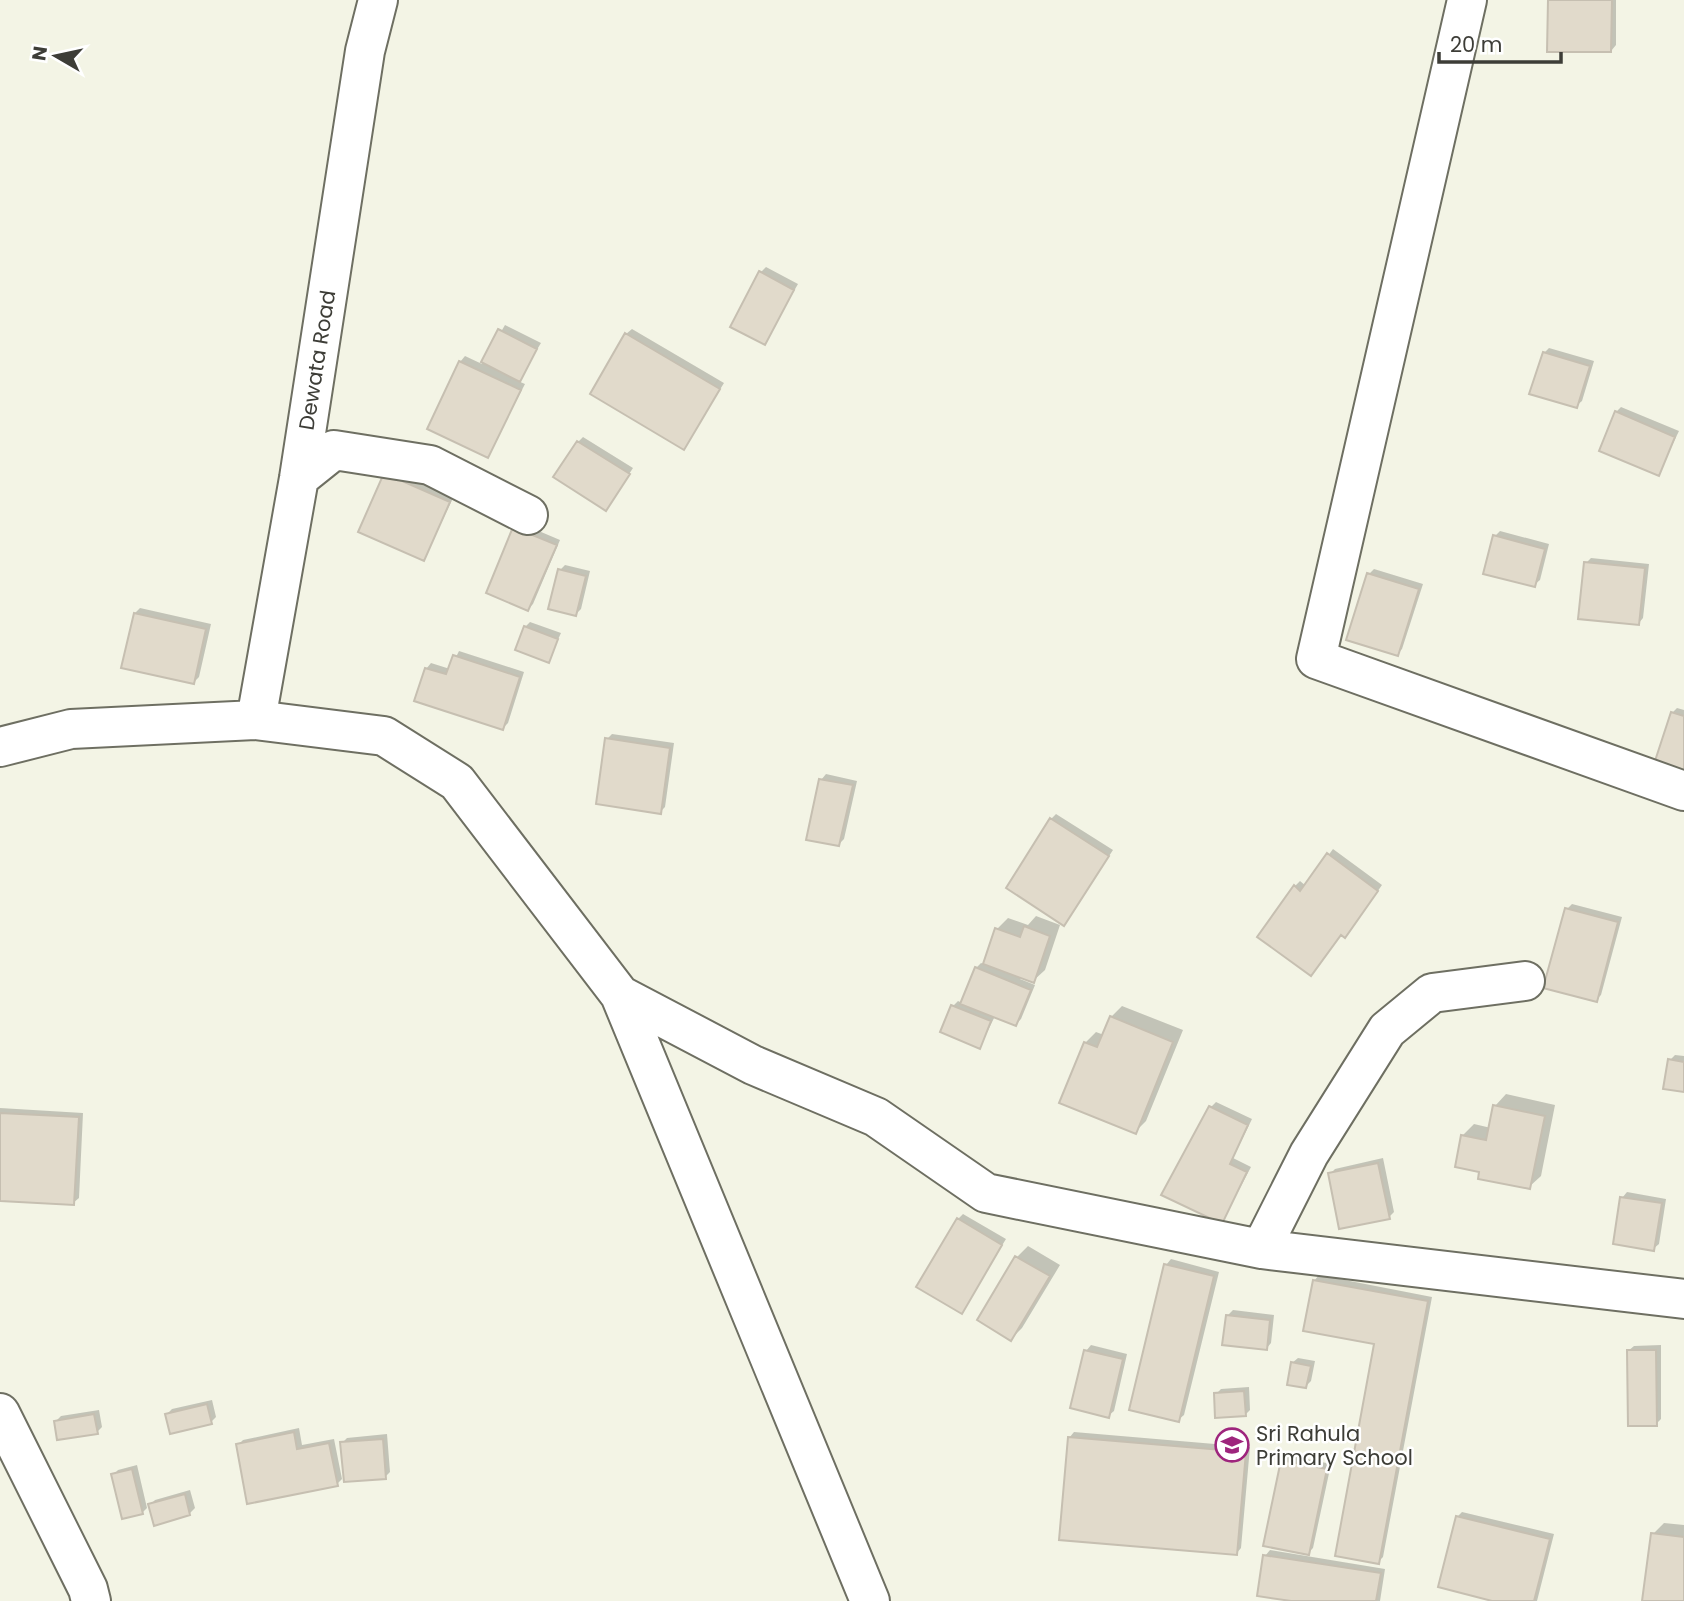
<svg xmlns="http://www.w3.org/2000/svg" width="1684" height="1601" font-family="Poppins,sans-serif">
<rect width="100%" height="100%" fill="#f3f4e5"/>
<path fill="#0003" d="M1550 0H1616V45L1611 51Z
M766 267 798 284 764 343 761 272Z
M505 325 541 343 518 381 525 384 488 456 429 428 460 362 465 356 482 364Z
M632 329 724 383 684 448 626 334Z
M1549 348 1594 361 1582 401 1576 406 1544 353Z
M1621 407 1679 431 1658 474 1616 412Z
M583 437 633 468 606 509 578 442Z
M391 469 454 496 424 559Z
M520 523 560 540 533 604 528 609Z
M1500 531 1549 544 1540 580 1534 585 1495 536Z
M1591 558 1649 564 1643 618 1638 624 1586 563Z
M565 565 590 571 581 609 576 614 560 570Z
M1374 569 1423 584 1402 649 1397 654 1369 574Z
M140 608 211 624 199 677 194 682 135 613Z
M530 622 561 633 548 661 525 627Z
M459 651 524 672 508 723 503 728 426 669 431 663 450 669Z
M1677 708 1684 710V772L1672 713Z
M612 734 674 743 665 807 660 812 607 739Z
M826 774 857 781 844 839 839 844 821 780Z
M1056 814 1113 850 1064 924 1051 819Z
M1333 849 1382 885 1350 931 1341 933 1295 886 1300 881 1306 886Z
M1572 904 1622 917 1601 995 1596 1000 1567 909Z
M1036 916 1060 925 1045 970 1033 981 1021 976 1020 979 1035 985 1021 1019 1016 1024 995 1016 980 1047 953 1006 958 1001 962 1003 976 968 981 963 984 964 997 929 1008 918 1028 925Z
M1122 1006 1183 1030 1146 1121 1135 1132 1085 1043 1096 1032 1104 1035 1111 1017Z
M1675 1055 1684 1056V1091L1670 1060Z
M1506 1094 1555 1105 1541 1176 1529 1187 1481 1171 1463 1135 1474 1124 1491 1128 1495 1106Z
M1216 1102 1252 1119 1233 1158 1251 1167 1222 1222 1211 1107Z
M0 1108 83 1113 79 1198 73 1203 0 1199Z
M1383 1158 1394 1212 1389 1217 1330 1174 1335 1169Z
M1627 1192 1666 1199 1659 1244 1653 1249 1622 1198Z
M963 1214 1006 1239 961 1312 958 1219Z
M1028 1246 1060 1265 1022 1328 1011 1339 979 1320 1017 1257Z
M1171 1259 1219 1272 1184 1415 1178 1420 1166 1265Z
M1319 1275 1432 1297 1383 1557 1378 1562 1376 1343 1314 1281Z
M1233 1310 1274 1315 1271 1343 1266 1349 1228 1315Z
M1091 1345 1127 1354 1114 1411 1108 1416 1086 1351Z
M1661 1345V1419L1656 1424 1628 1351 1634 1346Z
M1298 1358 1315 1361 1311 1381 1306 1386 1292 1363Z
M1249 1387 1250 1410 1245 1415 1216 1394 1221 1389Z
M212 1400 216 1417 211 1422 167 1414 172 1409Z
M99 1410 102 1427 97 1432 56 1421 61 1416Z
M299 1428 302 1445 334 1439 342 1479 337 1484 238 1445 243 1440Z
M1074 1432 1250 1447 1241 1548 1236 1554 1069 1438Z
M387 1434 390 1472 385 1477 342 1443 347 1438Z
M1288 1455 1331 1464 1313 1548 1308 1553 1282 1460Z
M137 1465 147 1508 155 1500 190 1490 195 1508 189 1514 150 1505 142 1513 113 1475 118 1470Z
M1462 1512 1554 1534 1537 1601H1499L1457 1517Z
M1664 1523 1684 1525V1601H1650L1653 1534Z
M1270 1550 1385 1569 1380 1601H1302L1265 1556Z"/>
<path fill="#e1dacb" stroke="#c6bfb1" stroke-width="2" d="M1548 0H1612L1611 52H1547Z
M759 271 794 290 765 345 730 327Z
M498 329 537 349 520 382 481 362Z
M625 333 720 389 684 450 590 394Z
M1543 352 1590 366 1577 408 1529 394Z
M459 361 521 390 488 458 427 429Z
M1615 411 1675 437 1659 476 1599 451Z
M577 441 630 474 606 511 553 477Z
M384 473 450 502 424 561 358 532Z
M513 527 557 545 528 611 486 593Z
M1493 535 1545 549 1535 587 1483 574Z
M1584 562 1645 568 1639 625 1578 619Z
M558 569 586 576 576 616 548 609Z
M1367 573 1419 589 1398 656 1346 640Z
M134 613 206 629 194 684 121 668Z
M524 626 558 639 549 663 515 650Z
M453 655 520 677 503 730 414 701 425 668 446 674Z
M1671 712 1684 716V774L1654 764Z
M605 738 670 748 661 814 596 804Z
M819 779 853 785 839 846 806 840Z
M1050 818 1109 856 1064 926 1006 888Z
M1327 853 1378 891 1345 938 1341 935 1311 976 1257 937 1294 885 1300 891Z
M1565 908 1618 922 1597 1002 1543 988Z
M1024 926 1050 936 1034 983 983 964 995 928 1020 937Z
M975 967 1031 990 1016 1026 960 1004Z
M951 1005 991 1021 980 1049 940 1032Z
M1110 1016 1173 1042 1136 1134 1059 1103 1084 1042 1097 1047Z
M1668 1059 1684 1062V1092L1663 1089Z
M1493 1105 1545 1116 1530 1189 1478 1179 1479 1172 1455 1167 1461 1135 1486 1140Z
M1209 1106 1248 1125 1230 1164 1247 1172 1222 1224 1161 1195Z
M0 1113 79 1117 74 1205 0 1201Z
M1378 1163 1390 1219 1339 1229 1328 1173Z
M1620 1197 1662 1203 1654 1251 1613 1244Z
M957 1218 1002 1245 962 1314 916 1287Z
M1015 1256 1050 1276 1011 1341 977 1320Z
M1164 1264 1214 1276 1179 1422 1129 1410Z
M1313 1280 1428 1301 1379 1564 1335 1556 1374 1344 1303 1331Z
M1226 1315 1270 1320 1267 1350 1222 1345Z
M1084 1350 1123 1359 1109 1418 1070 1408Z
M1627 1350H1656L1657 1426H1628Z
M1291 1362 1311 1366 1306 1388 1287 1385Z
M1244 1391 1246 1416 1215 1418 1214 1393Z
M207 1404 212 1424 170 1434 165 1414Z
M94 1414 98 1434 57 1440 54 1421Z
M294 1432 297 1449 329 1443 338 1486 247 1504 236 1444Z
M1068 1437 1246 1452 1237 1555 1059 1540Z
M383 1439 386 1479 344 1482 340 1442Z
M1281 1460 1327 1469 1309 1555 1263 1546Z
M132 1469 143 1514 122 1519 111 1474Z
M185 1494 190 1515 154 1526 148 1504Z
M1456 1516 1550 1539 1534 1601H1492L1438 1587Z
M1651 1533 1684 1537V1601H1642Z
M1263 1555 1381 1573 1376 1601H1291L1257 1596Z"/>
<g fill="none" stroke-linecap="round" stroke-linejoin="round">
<defs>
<path id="street" d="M1467 0 1316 659 1684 791
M299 478 334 450 430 465 528 515
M256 720 299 478 365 51 378 0
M0 747 71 729 256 720 384 736 457 782 620 995 870 1601
M620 995 753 1065 876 1117 986 1193 1261 1249 1684 1299
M1261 1249 1309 1154 1387 1030 1432 993 1525 981
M0 1413 88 1589 91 1601"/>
</defs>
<use href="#street" stroke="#6e6f62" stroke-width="42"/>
<use href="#street" stroke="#fff" stroke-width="38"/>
</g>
<defs>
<symbol id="school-ring" viewBox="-11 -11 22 22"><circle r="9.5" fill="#fff" stroke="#9e257d" stroke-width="1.5"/><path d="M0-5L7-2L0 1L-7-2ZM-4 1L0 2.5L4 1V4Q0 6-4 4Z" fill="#9e257d"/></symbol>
</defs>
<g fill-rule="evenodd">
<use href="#school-ring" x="1213" y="1426" width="38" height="38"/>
</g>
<g text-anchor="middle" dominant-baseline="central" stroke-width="5" stroke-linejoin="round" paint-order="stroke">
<g font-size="21" fill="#3d3d37" stroke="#fff">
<text transform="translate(317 360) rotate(-81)">Dewata Road</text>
</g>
<g font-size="21" fill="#3d3d37" stroke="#fff" text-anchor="start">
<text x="1256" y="1433">Sri Rahula<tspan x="1256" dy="24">Primary School</tspan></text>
</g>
</g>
<g transform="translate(56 56) rotate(279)" stroke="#ffffff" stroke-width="5" paint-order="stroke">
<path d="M0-5L12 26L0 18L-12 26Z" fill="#3d3d37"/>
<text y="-10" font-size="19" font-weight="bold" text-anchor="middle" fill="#3d3d37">N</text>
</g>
<path d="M1439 52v10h122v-10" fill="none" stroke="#3d3d37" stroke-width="3.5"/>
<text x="1450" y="52" font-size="21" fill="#3d3d37" stroke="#ffffff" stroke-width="5" paint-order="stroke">20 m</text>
</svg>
